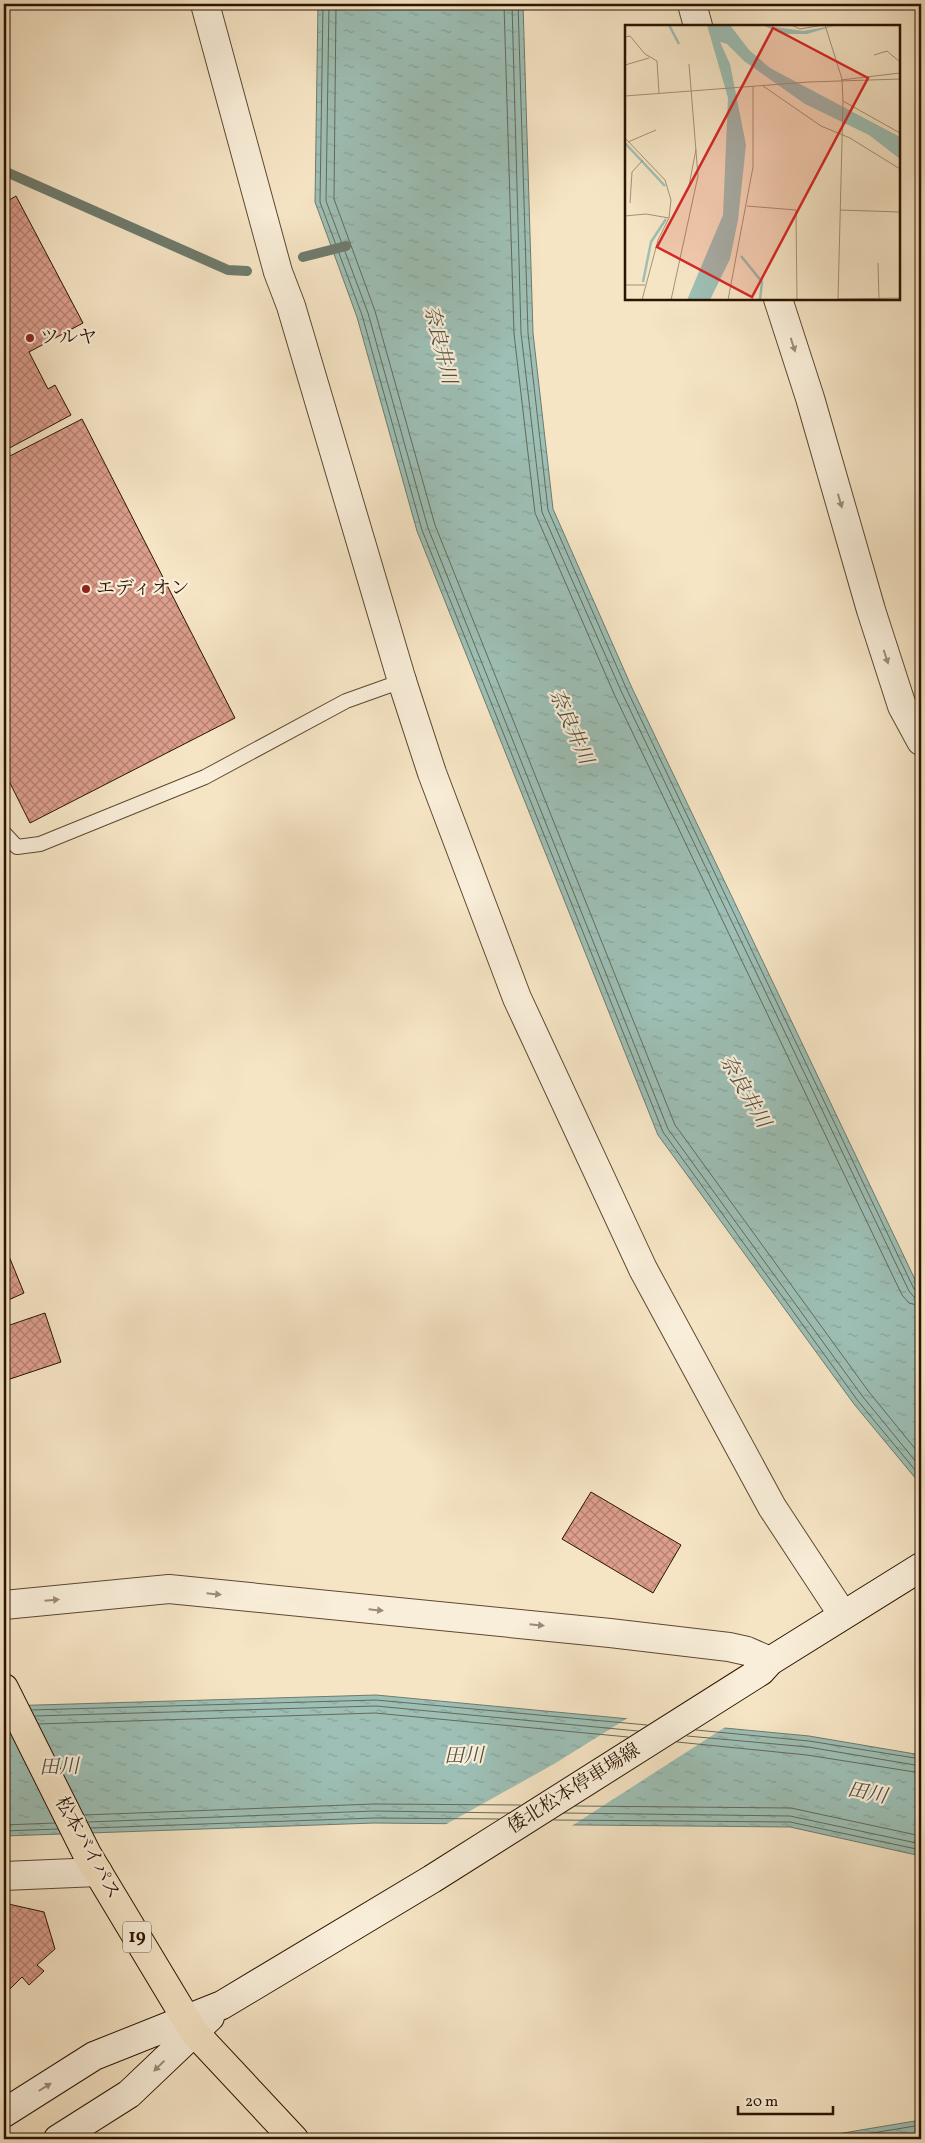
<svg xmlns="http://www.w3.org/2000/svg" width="925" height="2143" font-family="Vollkorn,'Noto Serif JP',serif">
<defs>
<pattern id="water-ripples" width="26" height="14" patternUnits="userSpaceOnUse" patternTransform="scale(1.25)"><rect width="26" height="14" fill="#9dbfb5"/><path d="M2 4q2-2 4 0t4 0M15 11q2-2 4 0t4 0" fill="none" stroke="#87a39a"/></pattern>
<pattern id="building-cross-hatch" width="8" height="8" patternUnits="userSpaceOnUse" patternTransform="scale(1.25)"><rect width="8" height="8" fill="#dd9e8d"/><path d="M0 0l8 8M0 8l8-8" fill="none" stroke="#b38071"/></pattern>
</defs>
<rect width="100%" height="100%" fill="#f6e5c5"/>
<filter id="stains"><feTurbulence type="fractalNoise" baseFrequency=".004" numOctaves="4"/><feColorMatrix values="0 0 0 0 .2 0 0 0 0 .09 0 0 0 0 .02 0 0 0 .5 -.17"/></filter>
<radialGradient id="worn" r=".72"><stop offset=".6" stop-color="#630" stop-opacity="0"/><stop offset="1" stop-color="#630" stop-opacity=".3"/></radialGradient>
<path fill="url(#water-ripples)" stroke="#6f7b6d" d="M318 4H523L533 333 553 509 632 688 921 1292V1485L854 1404 658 1135 417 531 357 317 315 202Z
M376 1695 809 1736 921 1755V1856L790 1827 374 1823 4 1836V1706Z
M921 2120V2139H819L825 2136Z"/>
<path fill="#f6e5c5" d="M631 1716 727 1726 570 1827 443 1826 554 1764Z"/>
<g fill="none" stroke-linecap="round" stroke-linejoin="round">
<path stroke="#646a5a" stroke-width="1" d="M323 4 320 202 362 315 422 530 663 1132 858 1401 921 1477
M329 4 326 201 368 313 428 528 668 1129 863 1397 921 1468
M336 4 334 199 375 311 435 525 675 1125 869 1392 921 1456
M504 4 514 334 535 513 615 696 902 1295 909 1303 921 1306
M512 4 521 333 542 512 622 693 909 1291 914 1297 921 1299
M518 4 528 333 548 510 627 690 914 1289 921 1292
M32 1710 376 1700 647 1725
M35 1716 376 1706 638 1731
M39 1724 375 1713 628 1737
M696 1730 809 1741 921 1759
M687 1736 808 1747 921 1766
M677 1742 807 1755 921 1773
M575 1806 791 1808 921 1836
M564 1813 790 1816 921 1844
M84 1815 374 1804 520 1805
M554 1820 790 1822 921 1850
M88 1822 374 1811 509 1813
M4 1825 55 1823
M91 1828 374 1818 499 1819
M4 1831 58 1829
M836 2139 921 2125"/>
<path stroke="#6f7b6d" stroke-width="10" d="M4 171 228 270 247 271
M303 257 346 246"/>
</g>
<path fill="url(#building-cross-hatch)" stroke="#2b1400" d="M16 196 83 323 29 352 48 389 55 385 71 415 4 451V203Z
M82 419 235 718 30 823 4 771V459Z
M4 1244 24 1293 4 1302Z
M45 1313 61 1362 4 1381V1327Z
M591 1492 681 1545 653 1593 562 1539Z
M4 1903 44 1912 55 1949 37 1965 44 1971 29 1985 22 1977 4 1995Z"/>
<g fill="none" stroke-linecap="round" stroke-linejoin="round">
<defs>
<path id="service" d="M4 833 17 847 40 844 205 777 346 701 402 681"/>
<path id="minor" d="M205 4 278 272 291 306 402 681
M692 4 698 26
M778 299 810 398 871 610 902 706 921 741
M4 1605 169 1589 610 1633 729 1647 747 1651 770 1661
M4 1876 98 1872"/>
<path id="tertiary" d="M402 681 432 773 517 998 643 1269 772 1507 843 1615"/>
<path id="secondary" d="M4 2113 94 2056 222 2005 432 1879 761 1671 770 1661 921 1567
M58 2139 129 2094 210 2017"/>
<path id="trunk" d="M4 1688 87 1854 194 2032 294 2139"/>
</defs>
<use href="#service" stroke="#5e4831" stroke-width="16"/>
<use href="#minor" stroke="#5e4831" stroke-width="30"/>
<use href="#tertiary" stroke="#5e4831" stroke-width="30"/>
<use href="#secondary" stroke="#2b1400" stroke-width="30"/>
<use href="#trunk" stroke="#2b1400" stroke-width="30"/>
<use href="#service" stroke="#f9eed9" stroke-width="14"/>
<use href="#minor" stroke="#f9eed9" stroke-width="28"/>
<use href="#tertiary" stroke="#f9eed9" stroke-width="28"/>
<use href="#secondary" stroke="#f9eed9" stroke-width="28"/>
<use href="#trunk" stroke="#f6e5c5" stroke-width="28"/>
</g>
<defs><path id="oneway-solid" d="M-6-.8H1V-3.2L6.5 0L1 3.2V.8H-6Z" transform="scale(1.25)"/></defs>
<g fill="#9c8c77">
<use href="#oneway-solid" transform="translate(793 345) rotate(72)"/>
<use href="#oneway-solid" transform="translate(840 501) rotate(74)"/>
<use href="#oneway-solid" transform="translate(886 657) rotate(72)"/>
<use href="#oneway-solid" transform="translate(214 1594) rotate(6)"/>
<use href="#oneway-solid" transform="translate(52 1600) rotate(-5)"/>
<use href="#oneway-solid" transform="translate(376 1610) rotate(6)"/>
<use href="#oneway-solid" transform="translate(537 1625) rotate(6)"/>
<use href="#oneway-solid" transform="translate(159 2066) rotate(136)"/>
<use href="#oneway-solid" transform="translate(45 2087) rotate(-32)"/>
</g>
<g fill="#8f2418" stroke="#f9eed9" stroke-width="2">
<circle cx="30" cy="338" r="5"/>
<circle cx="86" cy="589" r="5"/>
</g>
<g text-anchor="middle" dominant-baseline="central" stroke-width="4.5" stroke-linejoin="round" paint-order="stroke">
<rect fill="#f9eed9" stroke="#695541" stroke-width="1" x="123" y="1921.5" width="28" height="31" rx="4"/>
<g font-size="18" font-weight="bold" fill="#2b1400">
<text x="137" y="1937">19</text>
</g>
<g font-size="19" fill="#2b1400" stroke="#f9eed9" text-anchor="start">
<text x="40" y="338">ツルヤ</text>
<text x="96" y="589">エディオン</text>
</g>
<g font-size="19" fill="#2b1400" stroke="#f9eed9">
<text transform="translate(574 1789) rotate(-32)">倭北松本停車場線</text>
<text transform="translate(87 1848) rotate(61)">松本バイパス</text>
</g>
<g font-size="20" font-style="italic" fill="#53503f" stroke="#f9eed9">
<text transform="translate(439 345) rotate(76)">奈良井川</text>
<text transform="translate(570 727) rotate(66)">奈良井川</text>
<text transform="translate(744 1092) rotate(60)">奈良井川</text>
<text transform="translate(464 1757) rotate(-1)">田川</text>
<text transform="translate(59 1768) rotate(-2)">田川</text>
<text transform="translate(867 1794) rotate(11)">田川</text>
</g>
</g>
<g transform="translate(625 25)">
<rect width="275" height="275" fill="#f6e5c5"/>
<path d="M82 0H105L124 25 145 43 275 112V134L244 110 180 79 119 36 102 19 95 17 105 39 121 120 113 195 105 234 85 275H62L98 190 99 167 103 73ZM137 0 178 6 212 0 182 9H158Z" fill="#9dbfb5"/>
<path fill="none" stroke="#9dbfb5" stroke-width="2.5" d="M44 0 54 19M0 118 40 161M116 231 137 257 135 275M18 257 26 217 41 194"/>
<path fill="none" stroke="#a59176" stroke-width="1" d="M166 0 175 4 198 0M200 0 217 54 218 76 213 275M0 12 5 11 20 29 32 36 34 68M249 30 262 26 275 37M0 40 24 33M216 55 275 48M138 61 196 101 225 113 275 144M0 71 184 57 275 54M218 76 275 108M0 113 40 155 46 175 44 193 33 215 17 275M3 117 31 105M64 161 71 124M5 178 7 147 18 135M122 181 171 185 172 275M215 185 275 187M0 191 21 189 44 193M253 238 254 275M0 260H20M213 274 275 273M46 275 73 151 64 39M103 275 128 142V61"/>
<path fill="#d62828" fill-opacity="0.15" stroke="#d62828" stroke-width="2.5" d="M148 3 243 53 127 272 32 222Z"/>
<rect width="275" height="275" fill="none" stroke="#2b1400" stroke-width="2.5"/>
</g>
<rect width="925" height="2143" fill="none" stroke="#f6e5c5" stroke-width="20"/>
<rect x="5" y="5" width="915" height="2133" fill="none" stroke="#2b1400" stroke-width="2.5"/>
<rect x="10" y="10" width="905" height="2123" fill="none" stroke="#2b1400"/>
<path d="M738 2106v8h95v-8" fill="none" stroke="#2b1400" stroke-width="2.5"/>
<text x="745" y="2106" font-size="15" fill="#2b1400" stroke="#f9eed9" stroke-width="4" paint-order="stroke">20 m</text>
<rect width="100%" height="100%" filter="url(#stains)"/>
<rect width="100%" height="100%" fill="url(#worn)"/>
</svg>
